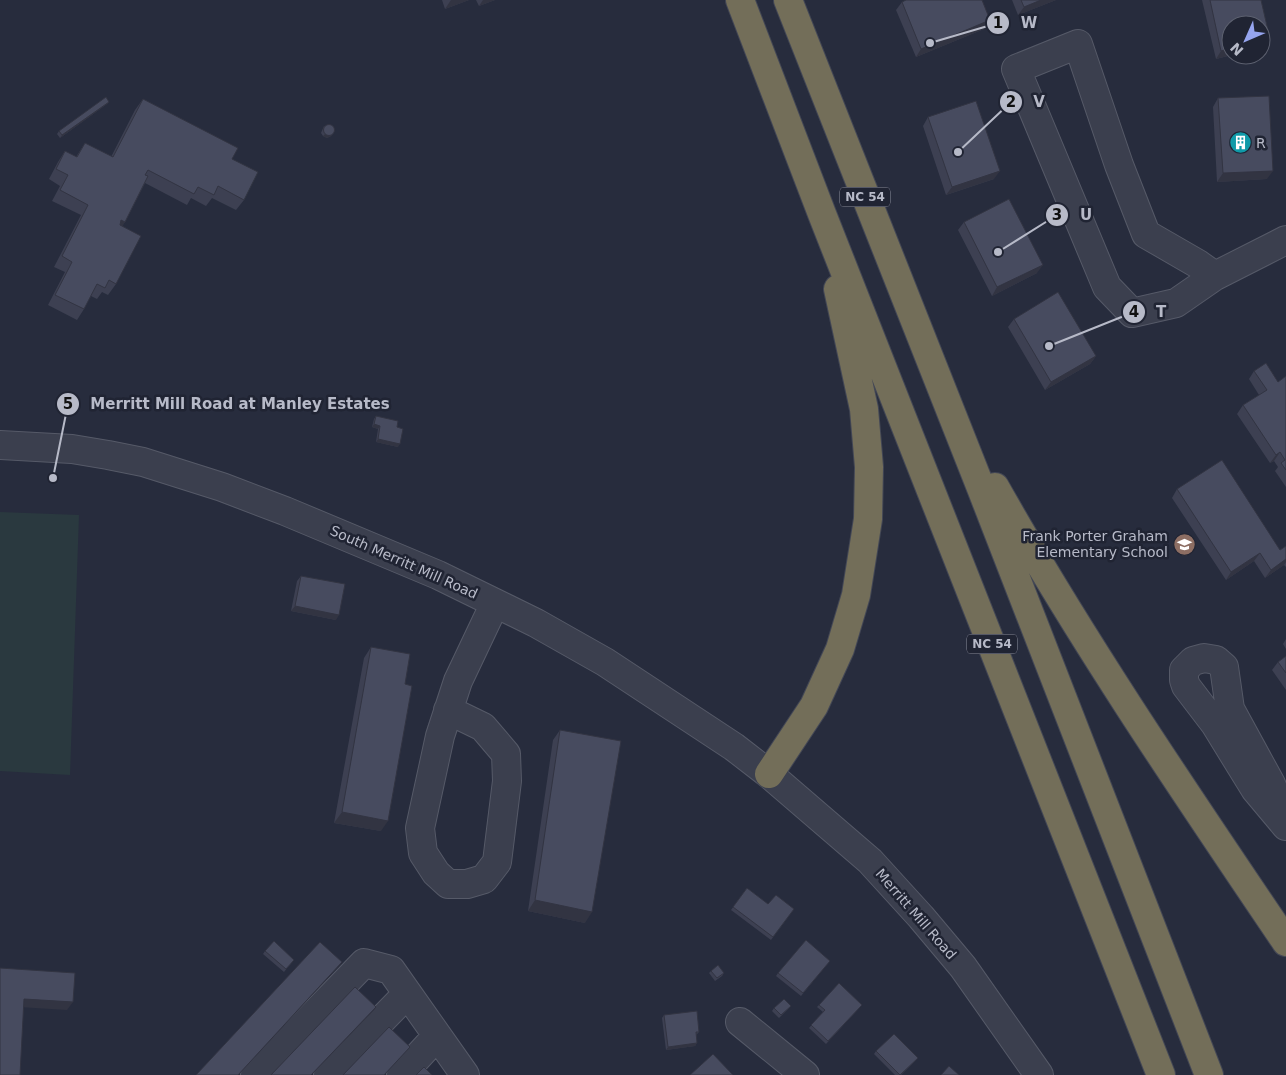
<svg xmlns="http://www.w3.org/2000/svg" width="1286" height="1075" font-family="'DejaVu Sans',sans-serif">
<rect width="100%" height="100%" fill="#272c3d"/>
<path fill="#2a393f" d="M0 512 79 515 70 775 0 771Z"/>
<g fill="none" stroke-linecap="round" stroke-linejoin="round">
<defs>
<path id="minor" d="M1078 44 1119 165 1146 234 1198 264 1215 276 1176 303 1132 313 1107 287 1016 69Z
M1215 276 1286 240
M0 445 72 449 108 455 143 462 222 487 285 511 438 575 536 623 605 662 734 747 769 774 870 861 921 917 963 967 1039 1075
M448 710 483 727 506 754 507 781 497 862 484 879 467 884H448L436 873 423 853 420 828 440 736 458 681 495 603
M1286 819 1271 784 1230 709 1224 667 1216 660 1204 658 1193 661 1184 670V680L1186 686 1215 724 1255 789 1286 826
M740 1022 805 1075
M255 1075 364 963 391 970 465 1075
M328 1075 407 994
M401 1075 437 1036"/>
<path id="highway" d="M740 0 822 214 1161 1075
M788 0 981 488 1209 1075
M995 487C1083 643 1186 794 1286 942
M769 774 814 706 840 649 856 595 868 519 869 467 864 409 838 289"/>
</defs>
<use href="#minor" stroke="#565a68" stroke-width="30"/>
<use href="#highway" stroke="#434755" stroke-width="30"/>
<use href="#minor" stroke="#3b3f4e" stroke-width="28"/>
<use href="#highway" stroke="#736e59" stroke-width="28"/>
</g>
<path fill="#3d4052" d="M442 0H469L445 9Z
M476 0H495L479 6Z
M1012 0H1056L1018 15Z
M1202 0H1261L1270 39 1264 47 1216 59Z
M902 2 990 20 984 29 916 57 896 10Z
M1218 98 1267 179 1217 182 1213 107Z
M143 99 232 159 244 200 236 210 212 198 206 206 191 198 187 205 145 183 125 222 122 226 116 284 108 295 102 292 97 299 91 296 84 309 77 320 48 305 65 272 54 267 81 215 52 201 60 186 49 179 58 162 65 151 76 157 85 143 111 157 135 110Z
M109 102 107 104 60 138 57 134 59 131Z
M928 117 994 179 946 195 923 126Z
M324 126 333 133 331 136 327 138 323 136 321 133Z
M964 222 1037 273 992 296 958 230Z
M1014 319 1096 356 1090 364 1045 390 1008 327Z
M1254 371 1278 382 1286 376V487L1275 471 1278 467 1274 461 1270 463 1237 414 1243 405 1259 395 1249 379Z
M376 416 397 427 398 447 376 442 378 429 372 427 374 419Z
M1177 489 1280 550 1286 546V567L1284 565 1265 578 1254 561 1226 580 1172 498Z
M301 576 336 620 291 611 297 581Z
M1286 639V649L1283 644Z
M371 647 381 831 334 823 364 658Z
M1286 656V690L1272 670 1278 662Z
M560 730 585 923 528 911 553 740Z
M747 888 768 904 794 909 771 940 731 910Z
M265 951 292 962 284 972 263 954Z
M828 963 801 996 776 976 778 973Z
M711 971 724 973 722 976 715 981 709 973Z
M819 1005H862L826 1044 809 1028 823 1012 817 1007Z
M791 1006 779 1018 772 1011 774 1008Z
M664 1015 699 1032 696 1035 697 1043 695 1046 666 1050 662 1018Z
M876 1051 918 1058 901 1075H895L874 1054Z"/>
<path fill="#323442" d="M451 0H469L445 9Z
M483 0H495L479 6Z
M1041 0H1056L1018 15 1024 7Z
M990 20 984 29 916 57 921 49Z
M1270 39 1264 47 1261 48V41Z
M1231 48V55L1216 59 1221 51Z
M109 102 107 104 60 138 62 135Z
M333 133 331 136 327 138 323 136 325 134Z
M1000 171 994 179 946 195 952 187Z
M1273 171 1267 179 1217 182 1223 173Z
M121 220 125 222 118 233Z
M1043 265 1037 273 992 296 997 287Z
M1096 356 1090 364 1045 390 1051 382Z
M374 424 380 426 378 429 372 427Z
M378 439 400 444 398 447 376 442Z
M1280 452 1274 461 1270 463 1276 455Z
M1260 553 1254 561 1226 580 1231 572Z
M1286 559V562L1284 565 1265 578 1271 570Z
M295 606 339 615 336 620 291 611Z
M342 812 388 821 381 831 334 823Z
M535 900 592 912 585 923 528 911Z
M342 962 340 965 238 1075Z
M24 999 73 1002 67 1010 19 1007Z
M376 1007 374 1010 311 1075Z
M697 1043 695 1046 666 1050 668 1047Z"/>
<path fill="#474b5f" stroke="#323442" d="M906 0H982L990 20 921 49 902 2Z
M1021 0H1041L1024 7Z
M1210 0H1261L1270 39 1261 41V25H1231V48L1221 51Z
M1269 96 1273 171 1223 173 1218 98Z
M106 97 109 102 62 135 59 131Z
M143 99 238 148 232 159 258 172 244 200 218 186 214 195 198 187 194 194 148 170 145 175 148 176 125 222 121 220 120 225 141 236 116 284 109 280 105 288 97 284 84 309 55 295 72 262 62 256 88 205 60 190 68 175 56 169 65 151 77 157 85 143 113 157Z
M976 101 1000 171 952 187 928 117Z
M323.5 130a5.5 5.5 0 1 1 11 0a5.5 5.5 0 1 1-11 0Z
M1009 199 1043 265 997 287 964 222Z
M1058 292 1096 356 1051 382 1014 319Z
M1266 363 1278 382 1286 376V470L1281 463 1285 460 1280 452 1276 455 1243 405 1267 390 1254 371Z
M376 416 398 421 397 427 403 429 400 444 378 439 380 426 374 424Z
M1222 460 1280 550 1286 546V559L1271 570 1260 553 1231 572 1177 489Z
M301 576 345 584 339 615 295 606Z
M371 647 410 654 405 684 412 686 388 821 342 812Z
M1286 656V673L1278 662Z
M560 730 621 741 592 912 535 900Z
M747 888 768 904 776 895 794 909 773 937 733 907Z
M806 940 830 961 803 993 778 973Z
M274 941 294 960 286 969 265 951Z
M320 942 342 962 238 1075H196Z
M718 965 724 973 717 978 711 971Z
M0 968 75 973 73 1002 24 999 20 1075H0Z
M839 983 862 1005 828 1041 811 1025 825 1010 819 1005Z
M355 987 376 1007 311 1075H271Z
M784 999 791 1006 781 1015 774 1008Z
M697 1011 699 1032H696L697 1043 668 1047 664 1015Z
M389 1027 410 1047 384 1075H343Z
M894 1034 918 1058 900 1075 876 1051Z
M713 1054 733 1075H690Z
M949 1066 959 1075H941Z
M424 1067 432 1075H416Z"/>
<defs>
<symbol id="building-disc" viewBox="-11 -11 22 22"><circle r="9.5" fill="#0f9aa8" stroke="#202433"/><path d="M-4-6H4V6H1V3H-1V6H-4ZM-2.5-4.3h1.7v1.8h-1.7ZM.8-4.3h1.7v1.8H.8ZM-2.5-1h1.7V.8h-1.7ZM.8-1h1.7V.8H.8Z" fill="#fff"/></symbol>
<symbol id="school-disc" viewBox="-11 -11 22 22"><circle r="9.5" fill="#8d6e63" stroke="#202433"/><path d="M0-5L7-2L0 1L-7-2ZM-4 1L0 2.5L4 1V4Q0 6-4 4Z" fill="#fff"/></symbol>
</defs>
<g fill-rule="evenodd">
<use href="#building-disc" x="1228" y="130" width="25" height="25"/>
<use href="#school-disc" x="1172" y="532" width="25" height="25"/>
</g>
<g text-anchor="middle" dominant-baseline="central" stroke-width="5" stroke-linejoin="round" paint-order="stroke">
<g fill="#202433" stroke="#8a8d9b" stroke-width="1">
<rect x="840" y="187.5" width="50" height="19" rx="4"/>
<rect x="967" y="634.5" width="50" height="19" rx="4"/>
</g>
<g font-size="12" font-weight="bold" fill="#b7bac8">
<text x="865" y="197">NC 54</text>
<text x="992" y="644">NC 54</text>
</g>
<g font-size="14" fill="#b7bac8" stroke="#202433" text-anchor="start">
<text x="1256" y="143">R</text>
<text x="1168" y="536" text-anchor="end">Frank Porter Graham<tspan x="1168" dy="16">Elementary School</tspan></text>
</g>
<g font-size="14" fill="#b7bac8" stroke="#202433">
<text transform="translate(404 562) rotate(24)">South Merritt Mill Road</text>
<text transform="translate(916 914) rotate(49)">Merritt Mill Road</text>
</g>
</g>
<path fill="none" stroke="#b7bac8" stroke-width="2" d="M930 43L998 23M958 152L1011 102M998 252L1057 215M1049 346L1134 312M53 478L68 404"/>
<g fill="#b7bac8" stroke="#202433" stroke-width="2">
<circle cx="930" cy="43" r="5"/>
<circle cx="958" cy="152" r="5"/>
<circle cx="998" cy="252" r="5"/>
<circle cx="1049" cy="346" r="5"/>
<circle cx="53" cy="478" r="5"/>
<circle cx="998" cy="23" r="12"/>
<circle cx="1011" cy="102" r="12"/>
<circle cx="1057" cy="215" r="12"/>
<circle cx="1134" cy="312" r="12"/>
<circle cx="68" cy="404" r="12"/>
</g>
<g font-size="15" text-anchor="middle" font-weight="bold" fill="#111">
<text x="998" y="28">1</text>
<text x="1011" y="107">2</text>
<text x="1057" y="220">3</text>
<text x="1134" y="317">4</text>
<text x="68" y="409">5</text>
</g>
<g font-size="15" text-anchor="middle" font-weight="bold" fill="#b7bac8" stroke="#202433" stroke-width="5" stroke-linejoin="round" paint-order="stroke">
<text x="1029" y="28">W</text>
<text x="1039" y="107">V</text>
<text x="1086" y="220">U</text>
<text x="1161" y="317">T</text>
<text x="240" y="409">Merritt Mill Road at Manley Estates</text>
</g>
<g transform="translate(1246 40) rotate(225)"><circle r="24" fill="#202433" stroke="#5c606f"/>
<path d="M0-4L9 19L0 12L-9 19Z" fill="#96a5ef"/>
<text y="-8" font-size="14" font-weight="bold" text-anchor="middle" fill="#b7bac8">N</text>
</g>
</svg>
